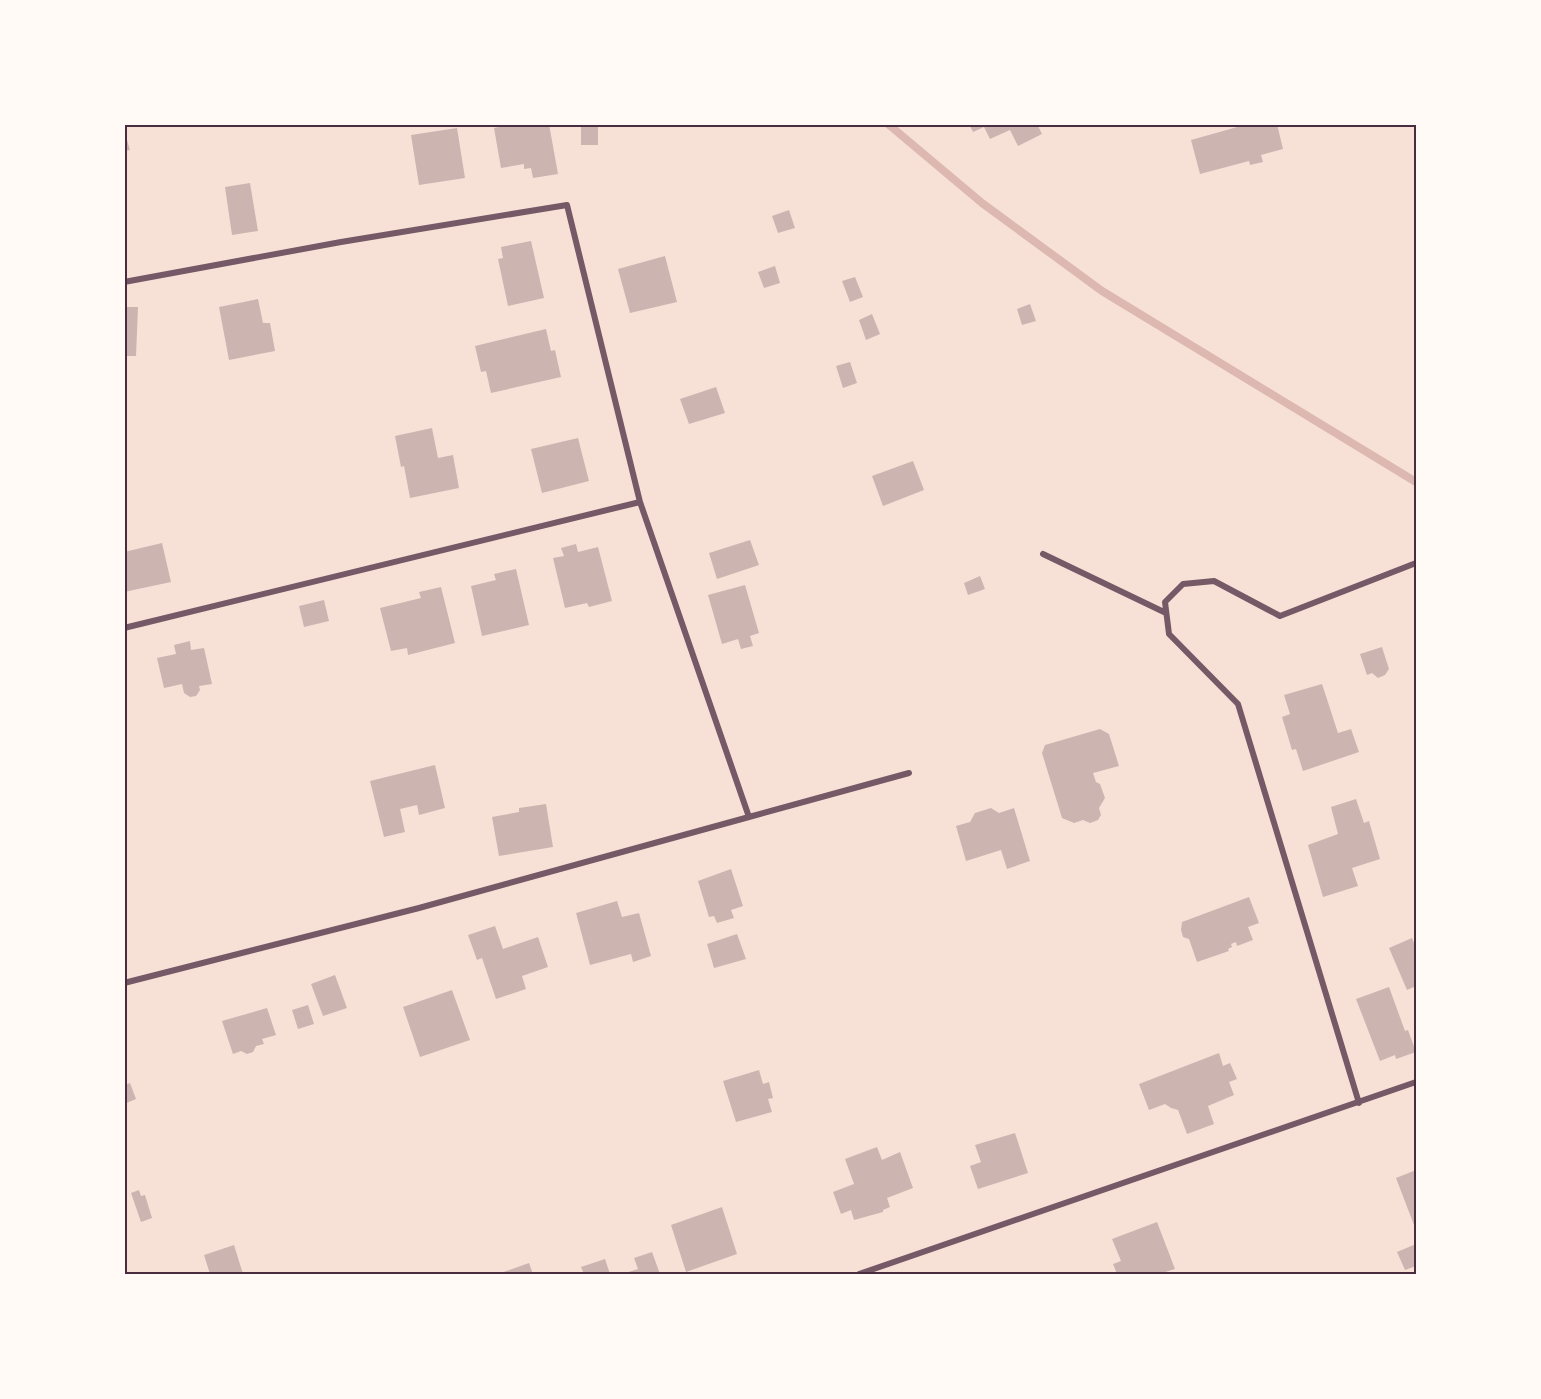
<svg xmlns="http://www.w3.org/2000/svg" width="1541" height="1399" font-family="'Libre Baskerville',serif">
<rect width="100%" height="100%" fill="#f7e1d7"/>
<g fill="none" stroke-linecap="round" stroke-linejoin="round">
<path stroke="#dcb8b0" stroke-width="8" d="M888 124 982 203 1102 291 1416 482"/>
</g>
<path fill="#ccb4b1" d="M513 124H549L558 174 533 178 531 168 524 169V164L501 168 494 128Z
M969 124H1037L1042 134 1018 146 1010 130 990 139 984 127 973 132Z
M1248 124H1277L1283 149 1261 155 1263 162 1250 165 1249 161 1200 174 1191 140Z
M581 127H598V145H581Z
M457 128 465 178 419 185 411 135Z
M124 130 130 150 124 151Z
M250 183 258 231 232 235 225 187Z
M789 210 795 228 778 233 772 216Z
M531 241 544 298 508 306 498 259 503 258 501 247Z
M665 256 677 302 630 313 618 269Z
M775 266 780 283 764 288 758 272Z
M855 277 863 297 850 302 842 281Z
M258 299 263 323H270L275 351 229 360 219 307Z
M1030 304 1036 321 1022 325 1017 309Z
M124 307H138L136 356H124Z
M872 314 880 334 866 340 859 320Z
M546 329 551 351 555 350 561 377 491 393 486 371 481 372 475 346Z
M850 362 857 383 843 388 836 366Z
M716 387 725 413 689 424 680 399Z
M432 428 438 458 453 455 459 488 410 498 404 466 401 467 395 436Z
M578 438 589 481 542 493 531 449Z
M913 461 924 490 883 506 872 476Z
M750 540 759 565 717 579 709 553Z
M162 543 171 582 124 592V552Z
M576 544 578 552 598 547 612 601 589 607 587 603 565 608 553 558 564 556 561 548Z
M516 569 529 625 482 636 471 586 496 580 494 574Z
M980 576 985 589 968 595 964 583Z
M745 585 759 633 750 636 753 646 741 649 738 639 722 644 708 595Z
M441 587 455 643 408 655 407 648 391 651 380 608 421 598 419 592Z
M324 600 329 621 304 627 299 606Z
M190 641 191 650 204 648 212 684 199 686 200 690 196 696 190 697 184 693 182 684 164 688 157 658 176 654 174 645Z
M1382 647 1389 669 1385 675 1378 678 1372 673 1367 675 1360 654Z
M1322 684 1338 733 1351 729 1359 752 1303 771 1296 749 1292 750 1282 717 1290 714 1284 695Z
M1100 729 1109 734 1119 766 1093 773 1096 782 1100 784 1105 798 1099 808 1101 815 1098 820 1090 823 1083 820 1074 823 1062 818 1042 753 1045 745Z
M435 765 445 808 419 815 417 805 400 809 405 832 384 837 370 781Z
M1356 799 1364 823 1369 821 1380 859 1352 868 1358 886 1323 897 1308 845 1338 834 1331 807Z
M546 804 553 847 499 856 492 817 519 812V808Z
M991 808 999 813 1014 808 1030 861 1007 869 1001 850 966 861 956 826 970 822 975 813Z
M731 869 743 906 731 910 734 918 717 923 714 916 709 917 698 881Z
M1249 897 1259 923 1248 927 1253 940 1237 946 1236 942 1231 944 1232 947 1228 949 1229 951 1197 962 1189 939 1183 937 1181 930 1182 922Z
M617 901 622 917 639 913 651 956 633 962 631 954 590 965 576 913Z
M495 926 503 949 538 937 548 967 522 976 526 989 496 999 482 958 477 960 468 935Z
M737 934 746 959 714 968 707 944Z
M1412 938 1416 948V986L1407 990 1389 948Z
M335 975 347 1008 323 1016 311 984Z
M1389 987 1405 1031 1408 1030 1416 1052 1396 1059 1395 1055 1380 1061 1356 999Z
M452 990 470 1040 420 1057 403 1007Z
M308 1005 314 1024 298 1029 292 1010Z
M267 1008 276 1035 262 1039 264 1044 256 1046 253 1052 247 1054 241 1051 233 1054 222 1021Z
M1219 1053 1223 1066 1230 1063 1237 1079 1229 1082 1234 1095 1208 1106 1214 1124 1187 1134 1178 1110 1171 1108 1165 1104 1149 1110 1139 1084Z
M759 1070 763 1084 769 1082 773 1098 768 1099 772 1112 736 1122 723 1081Z
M130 1083 136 1099 124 1104V1085Z
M1015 1133 1028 1173 978 1189 970 1166 981 1162 975 1145Z
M877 1147 882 1160 900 1152 913 1188 887 1198 890 1207 883 1210V1212L854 1220 851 1210 841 1214 833 1192 854 1184 845 1159Z
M1416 1170V1224L1414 1225 1396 1178Z
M139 1190 141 1196 145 1195 152 1218 141 1222 131 1193Z
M722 1207 737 1254 686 1272 671 1225Z
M1157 1222 1175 1269 1159 1274H1117L1113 1264 1121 1261 1112 1239Z
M1416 1244V1266L1405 1270 1397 1252Z
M234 1245 243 1274H210L204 1255Z
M652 1252 660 1274H622L638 1269 634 1258Z
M605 1259 610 1274H584L581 1267Z
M529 1263 533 1274H498Z"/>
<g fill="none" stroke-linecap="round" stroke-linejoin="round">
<path stroke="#755966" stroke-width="6" d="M124 282 341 242 567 205 640 502 124 628
M1043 554 1166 613
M749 817 909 773
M124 983 419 908 749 817 640 502
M1359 1103 1238 704 1169 634 1165 602 1183 584 1214 581 1280 616 1416 563
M859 1274 1416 1082"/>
</g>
<rect width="1541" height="1399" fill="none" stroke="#fffaf5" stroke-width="252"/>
<rect x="126" y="126" width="1289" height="1147" fill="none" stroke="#4a2c40" stroke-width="2"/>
</svg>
